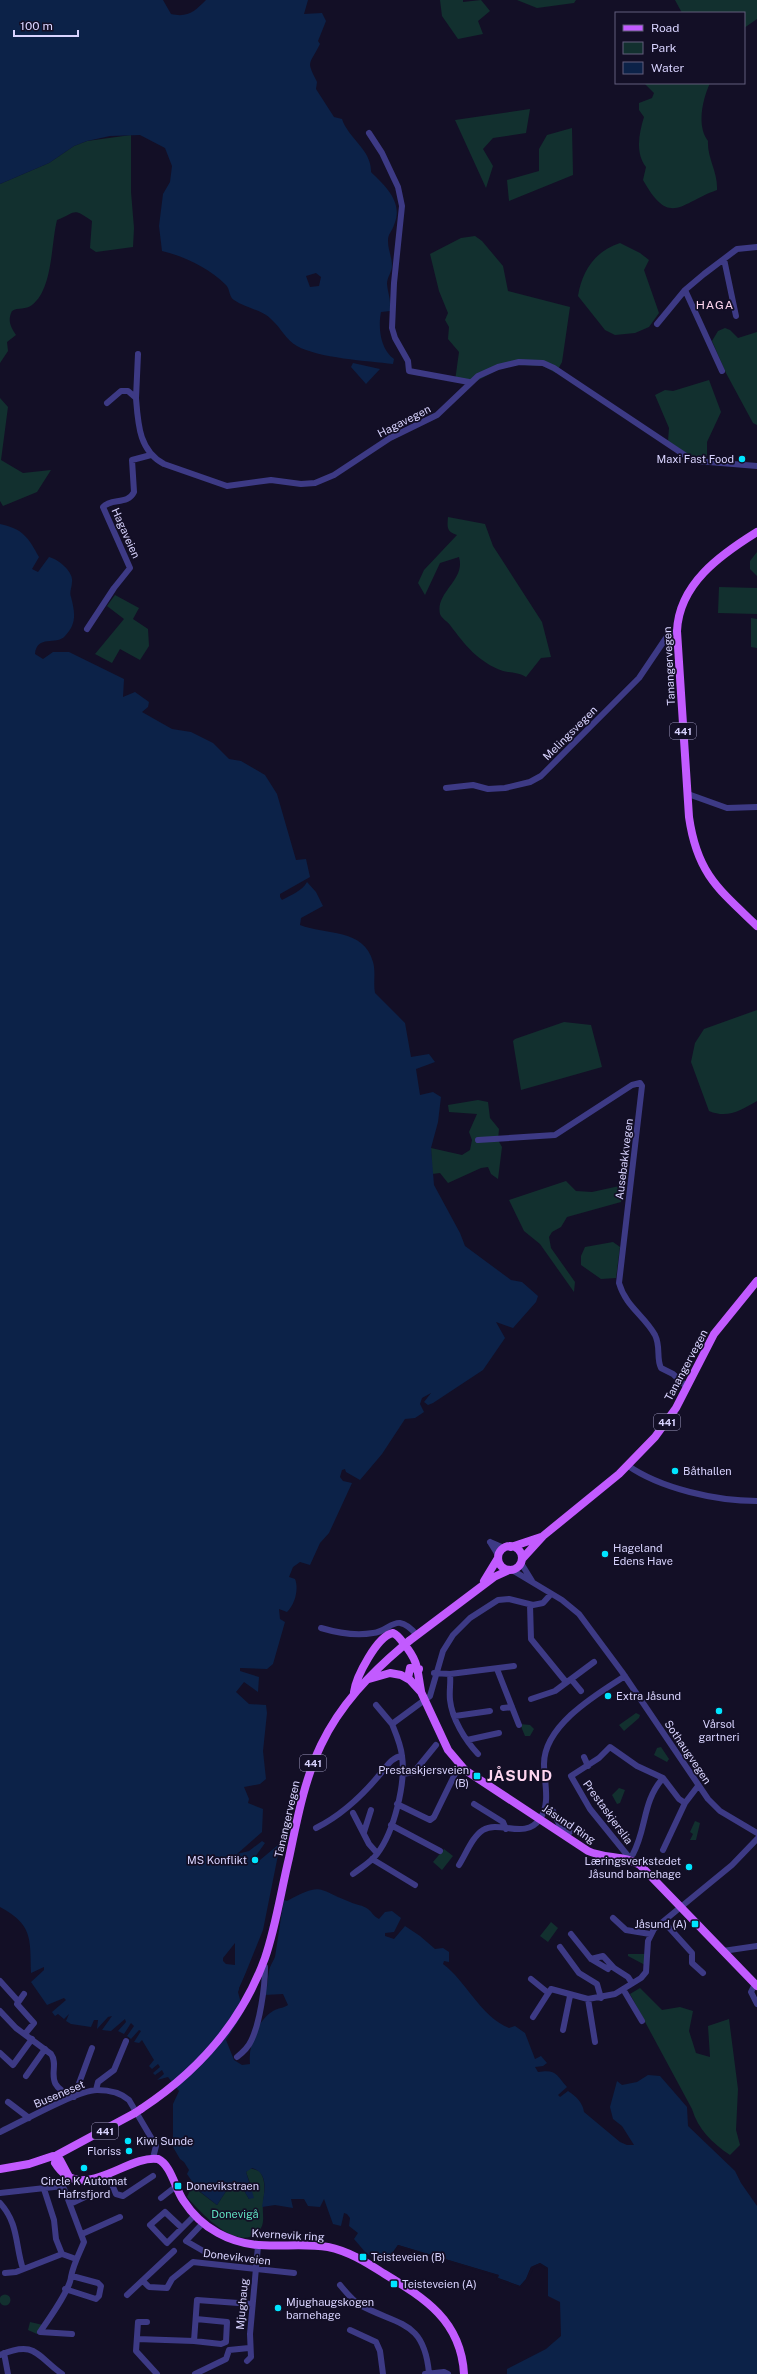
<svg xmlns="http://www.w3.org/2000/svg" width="757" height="2374" font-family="'Public Sans',sans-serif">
<rect width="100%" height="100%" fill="#130f26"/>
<path fill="#12302f" d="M440 0H463V2L481 0 490 11 478 21 483 34 458 39 442 16Z
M517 0H576L574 3 537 8Z
M675 0H757V19L744 28V13H682Z
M644 83H710C703 98 696 126 708 141 707 158 718 172 717 190 680 203 670 228 643 180L646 167C635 153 639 133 644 117L639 110V103L652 98 654 93Z
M530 109 526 133 493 138 483 149 493 166 486 188 455 120Z
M572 128 573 175 509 201 507 180 539 171V149L547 135Z
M131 135V192L134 228 133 247 96 252 90 248 92 221C72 207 77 212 57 220 51 243 53 289 32 305 26 310 18 307 12 311 7 321 11 327 16 335L7 342 8 351 0 363V184L49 163 74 146 87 141Z
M475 236 482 241 503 266 508 291 570 307 562 362 556 373 543 366 519 365 503 367 471 384 455 381 459 352 448 339 449 327 445 320 448 313 439 291 430 254 461 238Z
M620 243 640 253 649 260 644 270 659 313 649 327 635 333 615 335 605 330 578 296C582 271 595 251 620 243Z
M725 328 730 330 738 338 757 332V425L753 423 726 373 712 341 718 331Z
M709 380 721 412 707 442V460L695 459 668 441 669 428 655 395 665 390 673 391Z
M0 398 8 407 1 460 23 473 51 470 37 492 3 506 0 501Z
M448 517 485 524 493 546 542 622 551 657 541 658 526 677C519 672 511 673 503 671 478 662 465 645 450 625 447 621 442 619 440 614 435 592 466 580 459 557L440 563 425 595 418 583 424 570 457 535C447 532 447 528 448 517Z
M757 552V576L750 569V561Z
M719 587 757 588V614L718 613Z
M115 595 139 608 133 619 148 629 149 646 140 660 120 649 112 663 95 654 124 619 107 606Z
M751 618 757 619V648L751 647Z
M757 1010V1101C741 1110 728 1119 709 1111L691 1062 695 1043 704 1029Z
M564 1022 591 1025 602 1067 521 1090 513 1041 515 1039Z
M478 1100 488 1102 490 1118 499 1129 498 1140 502 1147 498 1179 491 1174 488 1167 481 1168 448 1183 440 1173 432 1174 431 1148 462 1155 470 1150 472 1140 469 1132 477 1114 449 1112 448 1105Z
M566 1181 576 1191 592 1192 624 1185 621 1202 567 1217 561 1227 552 1232 549 1237 551 1248 575 1282 574 1292 540 1244 524 1231 509 1200Z
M613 1242 620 1247 616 1278 601 1279 581 1265V1256L585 1247Z
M636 1713 640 1715 639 1718 624 1731 619 1725Z
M520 1724 530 1725 534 1729 530 1736H525Z
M661 1747 669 1759 667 1762 654 1755 657 1748Z
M619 1788 625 1790 620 1803 617 1804 612 1795Z
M695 1821 700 1823 696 1840H690L693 1834 690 1832Z
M444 1849 453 1856 442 1870 433 1862Z
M551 1922 558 1928 548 1942 540 1936Z
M628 1954H645V1965L628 1956Z
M640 1988 662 2010 680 2007 693 2011 689 2031 696 2053 710 2057 708 2026 729 2019 738 2089 736 2130 740 2145 730 2155C712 2143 698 2129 692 2109L630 1994Z
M250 2168 259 2171C267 2180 264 2193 263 2204 262 2212 265 2221 261 2228 241 2257 201 2213 187 2197L192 2186 217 2205 230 2185 234 2183 242 2187 249 2199 252 2189 246 2172Z
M-0.5 2300a5.5 5.5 0 1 1 11 0a5.5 5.5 0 1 1-11 0Z
M30 2322 43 2325 37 2334 28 2330Z"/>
<path fill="#0c2248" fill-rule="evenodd" d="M0 0H163L171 14C188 18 195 11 206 0H308L304 14 322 13 326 21 318 41 320 44C309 66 306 60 317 82L316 89 334 117 342 119C348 138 372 150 371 172 385 186 404 202 394 225 392 232 388 233 388 241 388 250 392 257 392 266 392 272 387 277 387 284 388 294 391 299 390 311L381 312C378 327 380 349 394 359L393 364C368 361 318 358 297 346 286 340 281 328 272 320 263 310 245 308 234 300 229 297 230 289 226 285 209 268 184 256 162 251L159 226 163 194 170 182 172 166 165 148 140 135 110 136 87 141 74 146 49 163 0 184ZM316 273 321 277 319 286 310 287 306 276Z
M353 363 380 369 366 384 351 367Z
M0 524C23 529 28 537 39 557L32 569 38 572 49 557C58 559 74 572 72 582 72 587 69 592 71 597 75 612 77 624 65 636 56 646 37 634 35 654L43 659 53 652H69L124 679 123 697 135 692 149 702 148 707 142 712 172 729 191 732 213 743 229 759 241 761 265 775 277 794 296 860 306 859 310 877 280 894V897L282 900C291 895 302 891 307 882L316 892 323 906 301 918 300 925C325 935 364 928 373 962 376 972 373 983 375 993L405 1023 411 1057 429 1054 435 1062 416 1069 420 1095 433 1092 441 1097 438 1122 431 1148 434 1185 460 1233 465 1246 511 1280 522 1282 538 1296 536 1302 513 1328 496 1322 505 1338 483 1370 433 1403 428 1405 424 1402 431 1393 422 1398 420 1404 424 1412 415 1418 405 1419 382 1454 360 1480 346 1472 345 1469 342 1470 340 1477 343 1481 352 1483 329 1533 320 1543 310 1565 300 1562 293 1567 289 1577 295 1579C299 1589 295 1604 287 1612L279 1609 280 1619 285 1622 273 1664 267 1669 240 1668V1671L259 1677 258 1692 244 1682 236 1692 249 1704 266 1705 267 1713 263 1751 266 1779 260 1784 244 1787 249 1799 248 1803 263 1809 262 1832 237 1854 249 1851 262 1841 265 1843 255 1857 260 1860 278 1845 283 1848 265 1933 239 1988 242 2015 226 2040 234 2060 242 2065 250 2064C248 2045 257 2021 273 2011 278 2008 284 2008 288 2005L283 1994 264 1995 284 1900 287 1901C323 1882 316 1889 350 1902 356 1905 363 1905 368 1909 373 1913 373 1916 379 1919L385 1912 392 1911 401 1918 394 1932 385 1933V1936L394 1939 405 1926 420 1936 435 1949 443 1948 449 1952V1962L444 1961 443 1964C467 1982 480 2016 509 2028L515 2026 525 2033 535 2059 541 2056 547 2063 543 2066 535 2067 538 2072C556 2069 556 2074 567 2087L558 2095 560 2097 568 2091C576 2096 583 2103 584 2112L620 2142 627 2145H634L622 2126 613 2119 610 2107 617 2081 622 2085 637 2082 648 2075 660 2076 687 2107 688 2126 735 2171 741 2183 757 2206V2374H507V2369L546 2349 561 2336 560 2302 548 2296V2268L540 2263 531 2267 526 2279 520 2286 498 2278V2275L398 2245 388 2259 383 2255 378 2261 366 2253 354 2239 358 2233 349 2226 350 2218 347 2214 344 2213 341 2226 333 2224 324 2199 320 2207 308 2206 304 2199H291L293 2208 275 2205 262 2207C264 2193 270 2173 252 2168L246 2172 254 2198 249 2199 242 2187 234 2183 230 2185 217 2205 198 2190 187 2174 189 2170 184 2162 180 2159 173 2147V2104L179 2091 168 2077 157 2080 164 2074 162 2070 155 2075 153 2073 160 2067 158 2064 152 2069 149 2066 154 2060 142 2040 139 2043 134 2042 141 2031 139 2030 131 2039 127 2036 134 2026 131 2023 124 2034 118 2031 126 2022 125 2019 111 2031 102 2030 112 2016 108 2017 97 2029 98 2020H94L91 2027 71 2024 66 2021 69 2014 64 2019 58 2014 55 2016 52 2012 66 2000 64 1998 47 2005 31 1982 44 1970V1967L31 1973C30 1938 33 1925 0 1907ZM235 1943V1965L226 1964 223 1961V1958Z"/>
<path fill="#130f26" d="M278 1855 284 1856 279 1885 262 1948 241 1989V1993L244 1997 242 2007 238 1992 263 1930Z
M284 1898 275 1957 269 1969 267 1987 263 1990Z
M398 2245 499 2275 498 2278 520 2286 526 2279 531 2267 540 2263 548 2268V2296H546V2269L540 2265 533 2269 528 2280 520 2288 497 2280 496 2276 398 2247 390 2260 388 2259Z"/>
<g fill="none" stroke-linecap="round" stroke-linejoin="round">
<path stroke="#3d3a85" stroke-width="6" d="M369 133 382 153 398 187 402 206 394 283 392 328 395 338 408 361 409 371 469 382
M724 259 736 316
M685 290 722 371
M657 324 685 290 704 274 737 249 757 247
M136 398 138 354
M107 403 121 391H128L136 398C138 424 139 451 164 464L227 486 271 480 301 484 315 483 334 475 390 438 437 415 478 376 498 367 519 362 543 363 554 368 689 458 697 461 757 466
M87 629 114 588 130 568 103 507C111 498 128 505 134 492L132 460 151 455
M446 788 473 785 488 789 505 788 530 782 541 776 639 678 668 635 677 631
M688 794 727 808 757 807
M478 1140 555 1135 632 1085 640 1083 642 1086 619 1283C626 1307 644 1315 655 1335 661 1347 656 1358 661 1368L673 1374 687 1387
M627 1465C661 1489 717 1501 757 1501
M490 1542 504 1548
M490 1542 498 1555
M521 1563 532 1581
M512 1570 562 1600 579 1614 622 1672 708 1799 720 1811 757 1833
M530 1605 531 1639 566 1682
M321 1628C338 1633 356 1636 373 1633 392 1631 395 1610 417 1635
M497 1669 519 1725
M434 1673 450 1674 514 1666
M450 1674C451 1683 449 1691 450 1700 452 1719 465 1740 478 1754
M571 1679 581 1691
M531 1699 555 1691 594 1662
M376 1705 392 1724
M503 1708 512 1707
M455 1716 490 1711
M467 1740 499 1733
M584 1757 588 1766
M403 1774 414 1772 436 1745
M397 1804 430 1820 434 1817 455 1774
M474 1804 503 1822 506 1829
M546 1807 553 1811 559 1824 570 1832
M353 1813 369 1844 377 1853
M391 1825 440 1851
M316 1828C342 1815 363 1795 381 1773 387 1766 392 1757 402 1756
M364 1832 371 1810
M663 1850 685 1803 698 1786
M633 1854C647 1828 642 1802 663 1778
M372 1859 415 1885
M628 1859V1856L590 1809 571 1776 599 1758 610 1747 637 1766 663 1778 679 1799 685 1803
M459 1865C466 1854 472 1837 483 1830 500 1820 525 1840 540 1819 551 1803 544 1782 544 1764 544 1725 597 1694 625 1676
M353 1874C362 1867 371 1862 377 1854 394 1832 406 1783 402 1756 401 1745 396 1734 392 1724L430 1696 443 1651 453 1635 470 1618 498 1600 509 1599 533 1605 543 1603 551 1594
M613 1918 626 1930 650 1934
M664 1922 692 1953V1963L703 1973
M571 1934 591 1959 608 1969 610 1964
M560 1947 579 1973 597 1984 601 1998
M723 1951 757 1946
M591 1959 603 1956 614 1968 628 1977 632 1983
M531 1979 547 1992
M0 1981 18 2001
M755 1984 751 1992 757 2004
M623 1989 642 2021
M24 1994 17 2004 34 2023 25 2034
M588 1999 595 2042
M0 2011 16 2028 51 2054C61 2068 40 2084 74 2097L92 2048
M533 2017 551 1989 588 1999 615 1994 641 1978 646 1972 648 1941 654 1929 732 1865 757 1839
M563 2030 570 1996
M0 2053 13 2065 32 2039
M237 2057C242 2053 248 2048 251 2041 260 2023 265 1987 265 1967
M26 2076 45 2049
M96 2090 98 2082 114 2070 126 2041
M8 2102 29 2118
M0 2132C21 2122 78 2090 97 2090 108 2090 121 2093 129 2100L156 2146 153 2158
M69 2175 63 2186 84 2242C79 2254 73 2265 71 2277 70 2290 48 2320 40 2332L72 2334
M108 2175 116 2194 123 2196 153 2176
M44 2189 54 2220 56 2239 62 2254
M0 2193 63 2186
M161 2198 175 2187
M0 2203C19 2224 15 2245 23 2269
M70 2204 85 2197
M203 2223 186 2241 205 2252
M182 2228 165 2212 150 2225 167 2243 195 2215
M82 2234 120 2217
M5 2273 16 2272 62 2254 76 2259
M143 2281 149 2287 167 2288 172 2279 193 2262 294 2273
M340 2285C346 2292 352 2300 360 2305 399 2326 424 2320 429 2373
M65 2289 96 2299 99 2296 101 2286 98 2283 72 2276
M127 2295 174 2251
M147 2322H138L136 2351 157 2374
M350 2330 376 2342 380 2351 383 2374
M137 2339 194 2341 197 2300 252 2304
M194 2341 221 2344 226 2342 227 2322 196 2319
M4 2353 8 2374
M0 2355C35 2340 36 2355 62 2374
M247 2361 251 2357 250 2334 258 2246
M195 2374 226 2359 229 2350 249 2348
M425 2374 444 2372 448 2374"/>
<path stroke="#c25bff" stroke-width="8" d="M757 532C720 555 679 584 677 631L689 817C697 873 718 889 757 926
M498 1558a12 12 0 1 1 24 0a12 12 0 1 1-24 0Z
M511 1547 541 1537
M522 1559 543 1536 619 1474 655 1437 676 1408 714 1334 757 1281
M484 1581 498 1558
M409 1641 494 1577 509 1570
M408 1678 410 1668 419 1669
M369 1679 390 1673 401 1675 410 1680 421 1692 448 1750 465 1770 588 1851C605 1859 625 1855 640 1865L757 1986
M354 1692C356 1677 377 1636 393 1633 398 1635 401 1640 404 1644 419 1662 417 1670 421 1691
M141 2109C197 2072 242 2022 265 1958 276 1926 281 1891 289 1858 297 1820 304 1781 321 1745 340 1705 370 1674 403 1646
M57 2155 135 2113
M60 2160 68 2175
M55 2163C81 2206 127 2154 158 2159 171 2165 175 2188 183 2200 192 2214 203 2225 218 2233 256 2254 289 2241 328 2247 348 2251 366 2262 383 2273 424 2298 461 2320 464 2374
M0 2169 29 2164 53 2156"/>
<path stroke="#c25bff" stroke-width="8" d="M403 1646 409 1641
M135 2113 141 2109"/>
</g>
<g fill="#00e5ff" stroke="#130f26" stroke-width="1.5">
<circle cx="742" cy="459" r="4"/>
<circle cx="675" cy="1471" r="4"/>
<circle cx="605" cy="1554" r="4"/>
<circle cx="608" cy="1696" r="4"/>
<circle cx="719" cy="1711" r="4"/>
<rect x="473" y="1772" width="8" height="8" rx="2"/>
<circle cx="255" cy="1860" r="4"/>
<circle cx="689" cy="1867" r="4"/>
<rect x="691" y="1920" width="8" height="8" rx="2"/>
<circle cx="128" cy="2141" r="4"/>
<circle cx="129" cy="2151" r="4"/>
<circle cx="84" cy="2168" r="4"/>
<rect x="174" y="2182" width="8" height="8" rx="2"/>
<rect x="359" y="2253" width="8" height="8" rx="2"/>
<rect x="390" y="2280" width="8" height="8" rx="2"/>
<circle cx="278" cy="2308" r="4"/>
</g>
<g text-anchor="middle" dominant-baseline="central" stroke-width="3.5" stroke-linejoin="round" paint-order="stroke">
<g fill="#130f26" stroke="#9e99be" stroke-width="1">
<rect x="670" y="723" width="26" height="16" rx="3"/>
<rect x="654" y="1414" width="26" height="16" rx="3"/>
<rect x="300" y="1755" width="26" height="16" rx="3"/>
<rect x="92" y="2123" width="26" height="16" rx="3"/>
</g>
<g font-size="10" font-weight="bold" fill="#d9d4ff">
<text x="683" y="731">441</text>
<text x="667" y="1422">441</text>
<text x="313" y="1763">441</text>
<text x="105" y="2131">441</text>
</g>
<g font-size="11" fill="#d9d4ff" stroke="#130f26">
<text transform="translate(404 421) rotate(-27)">Hagavegen</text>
<text transform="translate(126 533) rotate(66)">Hagaveien</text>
<text transform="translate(669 666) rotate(-93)">Tanangervegen</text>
<text transform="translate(570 733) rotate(-45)">Melingsvegen</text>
<text transform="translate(624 1159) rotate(-83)">Ausebakkvegen</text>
<text transform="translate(686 1365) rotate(-62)">Tanangervegen</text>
<text transform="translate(688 1752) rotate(56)">Sothaugvegen</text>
<text transform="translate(608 1812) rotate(54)">Prestaskjerslia</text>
<text transform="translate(287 1819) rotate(-77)">Tanangervegen</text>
<text transform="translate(569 1824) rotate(34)">Jåsund Ring</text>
<text transform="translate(59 2094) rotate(-23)">Buseneset</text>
<text transform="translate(288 2235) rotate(3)">Kvernevik ring</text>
<text transform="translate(237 2257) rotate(7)">Donevikveien</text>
<text transform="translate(242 2304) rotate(-85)">Mjughaug</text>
</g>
<g font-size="11" fill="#d9d4ff" stroke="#130f26" text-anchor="start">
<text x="734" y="459" text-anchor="end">Maxi Fast Food</text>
<text x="683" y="1471">Båthallen</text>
<text x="613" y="1548">Hageland<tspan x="613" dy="13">Edens Have</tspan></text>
<text x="616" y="1696">Extra Jåsund</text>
<text x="719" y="1724" text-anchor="middle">Vårsol<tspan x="719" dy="13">gartneri</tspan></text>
<text x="469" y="1770" text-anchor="end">Prestaskjersveien<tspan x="469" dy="13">(B)</tspan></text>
<text x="247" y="1860" text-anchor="end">MS Konflikt</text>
<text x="681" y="1861" text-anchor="end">Læringsverkstedet<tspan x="681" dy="13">Jåsund barnehage</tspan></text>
<text x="687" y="1924" text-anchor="end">Jåsund (A)</text>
<text x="136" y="2141">Kiwi Sunde</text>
<text x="121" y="2151" text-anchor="end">Floriss</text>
<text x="84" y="2181" text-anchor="middle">Circle K Automat<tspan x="84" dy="13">Hafrsfjord</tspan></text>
<text x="186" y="2186">Donevikstraen</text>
<text x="371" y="2257">Teisteveien (B)</text>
<text x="402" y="2284">Teisteveien (A)</text>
<text x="286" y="2302">Mjughaugskogen<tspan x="286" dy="13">barnehage</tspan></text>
</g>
<g font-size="11" fill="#5fe0c0" stroke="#130f26">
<text x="235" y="2214">Donevigå</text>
</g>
<g font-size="12" letter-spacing="1" fill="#ffd6f0" stroke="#130f26">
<text x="715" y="305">HAGA</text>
</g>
<g font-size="15" font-weight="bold" letter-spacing="1" fill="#ffd6f0" stroke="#130f26">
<text x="520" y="1775">JÅSUND</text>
</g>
</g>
<rect x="615" y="12" width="130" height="72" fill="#130f26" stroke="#625e7d"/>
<rect x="623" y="25" width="20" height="6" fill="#c25bff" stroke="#625e7d"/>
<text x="651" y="32" font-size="12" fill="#d9d4ff">Road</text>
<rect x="623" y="42" width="20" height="12" fill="#12302f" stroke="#625e7d"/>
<text x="651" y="52" font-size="12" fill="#d9d4ff">Park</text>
<rect x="623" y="62" width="20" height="12" fill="#0c2248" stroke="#625e7d"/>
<text x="651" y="72" font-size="12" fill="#d9d4ff">Water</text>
<path d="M14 30v6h64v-6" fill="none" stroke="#d9d4ff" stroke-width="2"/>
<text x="20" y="30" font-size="12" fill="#d9d4ff" stroke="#130f26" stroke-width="3" paint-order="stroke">100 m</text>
</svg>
